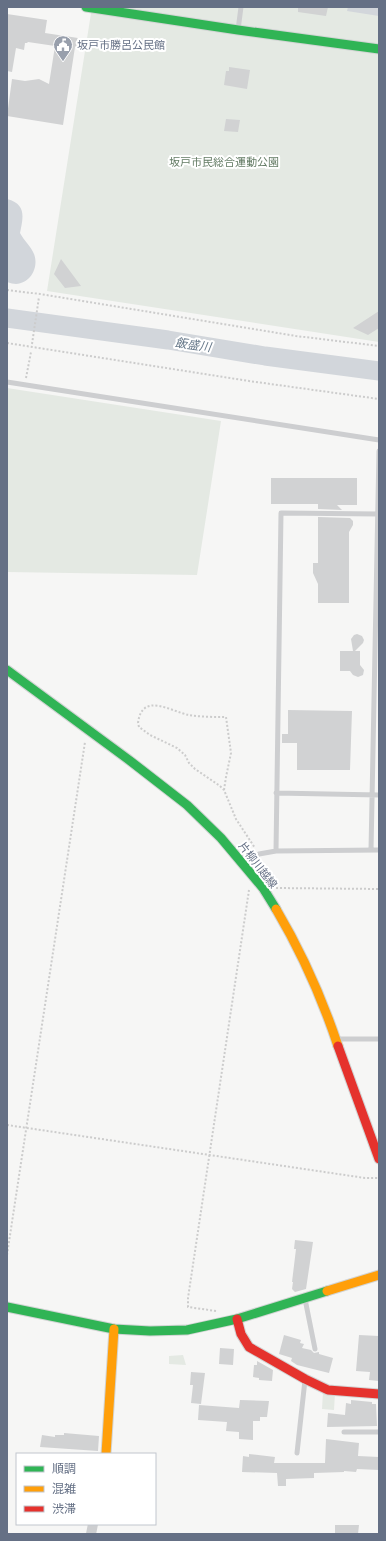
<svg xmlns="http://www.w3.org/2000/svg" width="386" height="1541" font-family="Arial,'Noto Sans JP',sans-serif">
<rect width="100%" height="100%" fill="#f6f6f5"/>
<path fill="#e4e9e3" d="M92 7H379V342L47 291Z
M7 388 221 421 197 575 7 572Z
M183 1355 186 1365 169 1364V1356Z
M323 1392 335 1393 334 1410 322 1409Z"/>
<path fill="#d2d6db" d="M348 7H379V16L347 11Z
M7 199C27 204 23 218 20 233 24 241 31 246 34 254 39 267 31 283 16 284 14 284 10 283 7 282Z"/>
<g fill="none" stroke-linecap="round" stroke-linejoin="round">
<path stroke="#d2d6db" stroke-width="19" d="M7 318 168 340 265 356 379 371"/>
</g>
<path fill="#d1d2d3" d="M298 7H328L326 16 298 12Z
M7 14 47 20 45 33 78 38 77 47H75L63 125 7 116 12 79 25 81 39 79 49 84 55 46 28 42 27 43H25L24 50 16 48 12 72 7 71Z
M229 67 250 70 247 89 224 85 226 71H229Z
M226 119 240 120 238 132 224 131Z
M61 259 81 286 65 288 54 274Z
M379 311V328L368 335 353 328Z
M271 478H357V505H337L342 510 318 509V504H271Z
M318 517 350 518 353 521V525L349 532V603H318V584L313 573V563H318Z
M357 634 362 636 364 640 363 643 355 651H360V665L364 670 363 675 358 677 353 675 350 671H340V651H353L351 639 354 635Z
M288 710 352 711 350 770H297V743H282V734H288Z
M295 1240 313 1242 306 1289 295 1292 292 1289 293 1282H292L296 1249H294Z
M284 1335 301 1340 300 1343 304 1344 302 1348 311 1350 314 1353 319 1352V1354L333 1358 329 1373 297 1365 291 1361 292 1358 279 1354Z
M359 1335 379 1336V1381L369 1380 370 1372 356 1371Z
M220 1348 234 1349 233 1365 219 1364Z
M257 1361 273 1370 272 1381 259 1380V1378L253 1377 254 1365H257Z
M191 1372 205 1373 201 1404 191 1403 193 1385H190Z
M240 1400 269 1401 267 1417H260V1421H253V1440L239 1439V1432L226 1431 227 1422 198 1420 199 1405 239 1408Z
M351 1400 372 1402V1404H376L377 1426 327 1427 328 1413 345 1415 346 1403 351 1404Z
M64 1433 99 1436 98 1451 40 1447 42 1435 55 1437V1435H64Z
M326 1439 359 1443 358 1456 379 1457V1470L357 1469 356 1472 344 1471V1472L314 1473V1478L286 1479V1486H278L277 1473 242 1472 243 1456 249 1457V1454L275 1457 274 1463H325Z
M335 1525H359L358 1534H335Z"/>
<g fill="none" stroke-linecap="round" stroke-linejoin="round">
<defs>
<path id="fast" d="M86 7 238 30 379 49
M7 670 129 760 187 805 221 838 263 888 276 909
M7 1307 114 1329 150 1331 187 1330 237 1319 327 1291"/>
<path id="slow" d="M276 909C302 953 322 998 338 1046
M327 1291 379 1275
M106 1454 114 1329"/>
<path id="jam" d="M338 1046 379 1159
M237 1319 241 1334 249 1347 305 1379 328 1390 379 1394"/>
</defs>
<use href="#fast" stroke="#d2d4d4" stroke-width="11"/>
<use href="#slow" stroke="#d2d4d4" stroke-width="11"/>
<use href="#jam" stroke="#d2d4d4" stroke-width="11"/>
<path stroke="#ccc" stroke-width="2" stroke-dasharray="2 2" stroke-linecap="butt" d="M7 290 40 294 296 336 379 346
M7 343 249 381 379 399
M32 344 39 297
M26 378 31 352
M224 790 226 777 231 753 226 717C214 717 201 717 189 715 172 712 142 691 138 723L139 727 150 735 177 748 185 755 189 763 195 769 220 786 224 790 236 819 255 848
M276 888 379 889
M7 1125 365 1178H379
M7 1255 85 742
M216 1311 188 1307V1298L249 890"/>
<path stroke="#cdced0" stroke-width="5" d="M238 30 241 7
M7 382 379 440
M276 793 379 795
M371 850 379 451
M276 851 281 513 378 514
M245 866 259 854 276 851 379 850
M338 1039H379
M305 1299 315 1349
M344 1432H379
M297 1453 305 1380"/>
<path stroke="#cdced0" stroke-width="10" d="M91 1534 93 1524"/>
<use href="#fast" stroke="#30b455" stroke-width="9"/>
<use href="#slow" stroke="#ff9f0a" stroke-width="9"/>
<use href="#jam" stroke="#e5322d" stroke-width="9"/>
</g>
<defs>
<symbol id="civic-pin" viewBox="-11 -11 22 30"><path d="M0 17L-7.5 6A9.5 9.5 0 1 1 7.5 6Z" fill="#989fac" stroke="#fff"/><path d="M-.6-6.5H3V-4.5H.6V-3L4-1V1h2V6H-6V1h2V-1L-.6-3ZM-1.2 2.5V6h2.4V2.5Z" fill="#fff"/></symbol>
</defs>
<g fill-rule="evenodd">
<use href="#civic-pin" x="52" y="34" width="22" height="30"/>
</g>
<g text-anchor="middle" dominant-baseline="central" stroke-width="4" stroke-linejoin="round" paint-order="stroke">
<g font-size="11" fill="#657085" stroke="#fff" text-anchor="start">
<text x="77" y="45">坂戸市勝呂公民館</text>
</g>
<g font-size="11" fill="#647c65" stroke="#fff">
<text x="224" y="162">坂戸市民総合運動公園</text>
</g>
<g font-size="11" fill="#657085" stroke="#fff">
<text transform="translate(258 865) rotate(52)">片柳川越線</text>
</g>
<g font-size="12" font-style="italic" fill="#667889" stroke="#fff">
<text transform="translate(193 345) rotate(8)">飯盛川</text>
</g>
</g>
<rect width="386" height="1541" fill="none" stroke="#657085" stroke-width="16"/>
<rect x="16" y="1453" width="140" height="72" fill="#ffffff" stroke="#c1c6ce"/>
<rect x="24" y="1466" width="20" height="6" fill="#30b455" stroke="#c1c6ce"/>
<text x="52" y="1473" font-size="12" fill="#657085">順調</text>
<rect x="24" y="1486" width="20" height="6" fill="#ff9f0a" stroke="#c1c6ce"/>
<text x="52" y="1493" font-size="12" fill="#657085">混雑</text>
<rect x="24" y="1506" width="20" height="6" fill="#e5322d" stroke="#c1c6ce"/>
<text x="52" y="1513" font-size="12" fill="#657085">渋滞</text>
</svg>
